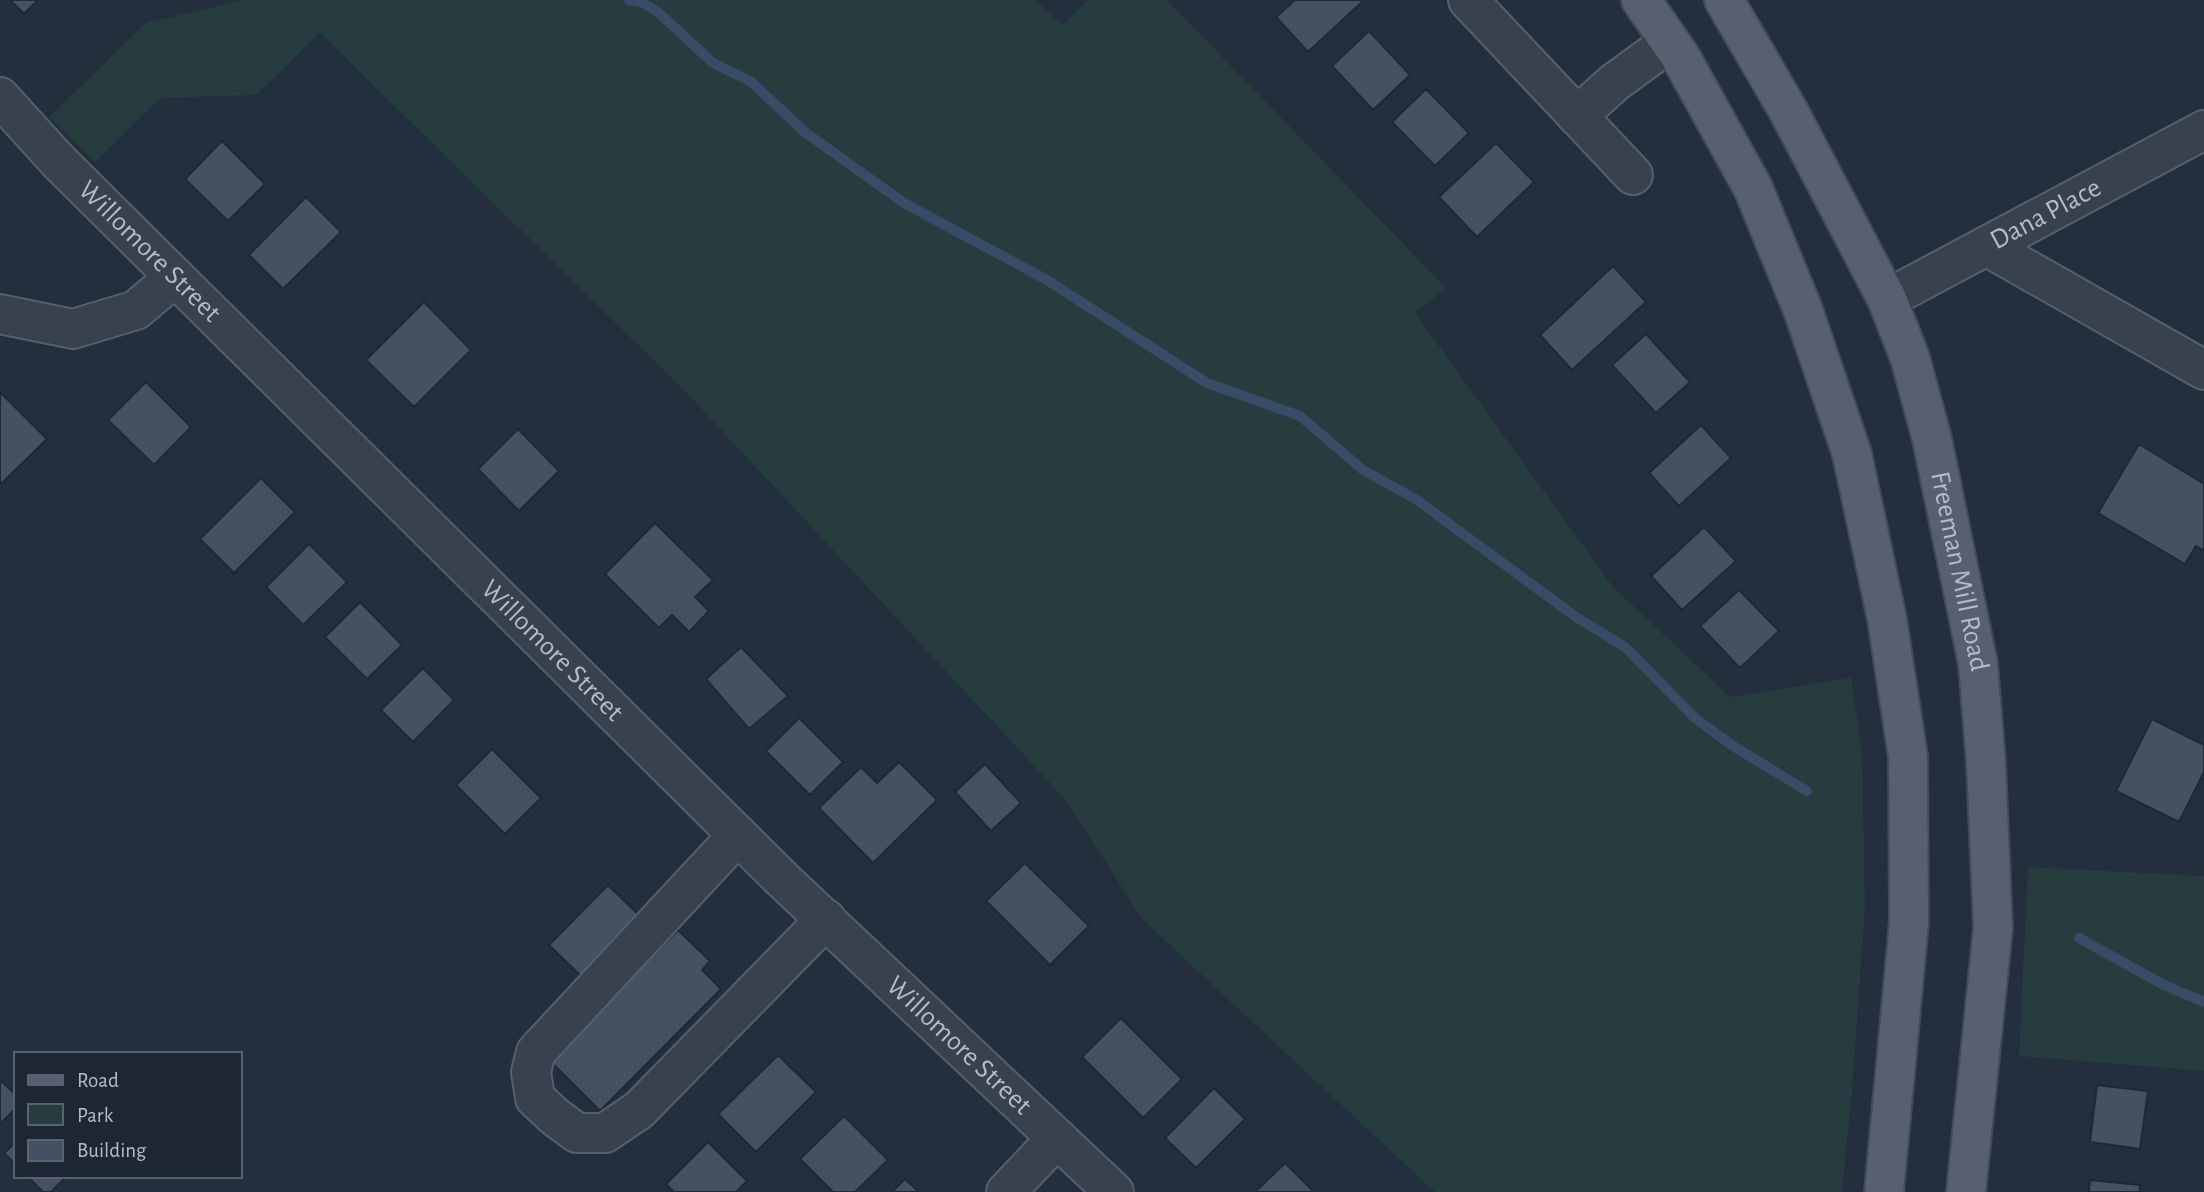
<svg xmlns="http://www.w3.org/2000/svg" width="2204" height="1192" font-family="'Alegreya Sans',sans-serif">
<rect width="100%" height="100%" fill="#242f3e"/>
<path fill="#263c3f" d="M244 0H1035L1062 25 1087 0H1167L1446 288 1415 313 1613 587 1730 697 1851 678 1862 751 1865 907 1852 1091 1842 1192H1435L1143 920 1064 798 685 391 320 33 256 95 160 98 95 162 49 117 146 23Z
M2028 867 2204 876V1071L2019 1056Z"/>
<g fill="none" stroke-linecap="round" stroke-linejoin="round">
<path stroke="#394c67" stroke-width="10" d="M629 0 642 2 659 13 713 63 750 81 806 133 904 203 1047 280 1207 383 1300 416 1363 470 1417 500 1576 617 1625 647 1695 718 1733 746 1807 791
M2079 938 2164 985 2204 1002"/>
</g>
<path fill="#455162" stroke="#1f2835" stroke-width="2" d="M10 0H38L24 14Z
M1295 0H1364L1308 52 1276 17Z
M1369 31 1410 75 1373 110 1332 66Z
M1426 89 1469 133 1435 166 1392 122Z
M222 141 265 184 228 221 185 179Z
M1496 143 1534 182 1477 237 1439 197Z
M306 197 341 232 283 289 249 255Z
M1613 266 1646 302 1572 370 1540 335Z
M424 302 471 350 414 407 366 360Z
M1646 334 1690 382 1656 413 1612 365Z
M146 382 191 427 154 465 108 420Z
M0 392 47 439 1 484 0 483Z
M1701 425 1731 458 1679 506 1649 473Z
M518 429 559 471 519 511 478 469Z
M2139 444 2204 484V551L2196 546 2185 564 2098 513Z
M261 478 295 512 234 573 200 539Z
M655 523 713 580 695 597 709 611 689 632 672 615 659 628 605 574Z
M1704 527 1736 561 1682 610 1651 576Z
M309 544 347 582 303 625 266 587Z
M1739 590 1779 631 1740 668 1700 626Z
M360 602 402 645 367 679 325 637Z
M741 647 788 696 749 729 706 679Z
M423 668 454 700 413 742 381 710Z
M799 718 843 762 810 795 766 751Z
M2152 719 2204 745V772L2179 822 2116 791Z
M492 749 541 798 505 834 456 785Z
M899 762 937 800 873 863 819 808 861 767 877 783Z
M985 764 1021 803 991 831 955 792Z
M1025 863 1089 926 1050 965 986 901Z
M608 885 643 919 585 980 549 945Z
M678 930 710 961 702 970 721 989 600 1111 549 1060Z
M1121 1018 1182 1079 1143 1118 1082 1057Z
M778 1055 816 1092 756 1152 718 1114Z
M0 1080 16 1095V1108L0 1124Z
M2097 1085 2148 1091 2140 1149 2090 1142Z
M1214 1088 1245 1119 1196 1168 1165 1138Z
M844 1116 888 1160 855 1192H833L800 1159Z
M16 1142V1165L4 1153Z
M708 1142 747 1181 736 1192H674L666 1184Z
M1285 1163 1314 1192H1255Z
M27 1176H67L51 1192H43Z
M905 1179 919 1192H892Z
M2090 1180 2140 1185V1192H2089Z"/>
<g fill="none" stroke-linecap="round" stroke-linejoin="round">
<defs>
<g id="minor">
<path d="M1468 0 1633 175"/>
<path id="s1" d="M0 97 59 162 782 879 1114 1192"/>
<path d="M1577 116 1615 82 1670 42"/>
<path d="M1986 246 2204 370"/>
<path id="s2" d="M1887 299 2204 130"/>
<path d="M0 314 73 329 136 310 175 277"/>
<path d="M738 835 536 1052 531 1072 535 1098 554 1116 577 1133H605L639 1110 826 919"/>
<path d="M1006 1192 1057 1138"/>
</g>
<g id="major">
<path d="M1641 0 1680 56 1753 188 1803 310 1852 454 1887 619 1908 757 1909 922 1884 1192"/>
<path id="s3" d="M1724 0 1788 110 1887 299 1910 358 1932 439 1978 664 1986 763 1993 928 1966 1192"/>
</g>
</defs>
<use href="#minor" stroke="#565f6c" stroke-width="42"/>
<use href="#major" stroke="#414a57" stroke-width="42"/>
<use href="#minor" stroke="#38414e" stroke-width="38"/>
<use href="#major" stroke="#56606e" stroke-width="38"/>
</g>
<g text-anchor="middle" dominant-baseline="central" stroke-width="7" stroke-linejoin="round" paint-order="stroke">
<g font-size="28" fill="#b4bcc9" stroke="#1d2633">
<text stroke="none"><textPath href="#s2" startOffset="180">Dana Place</textPath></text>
<text stroke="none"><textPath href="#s1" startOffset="215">Willomore Street</textPath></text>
<text stroke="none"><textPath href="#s3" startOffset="623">Freeman Mill Road</textPath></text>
<text stroke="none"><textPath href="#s1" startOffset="782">Willomore Street</textPath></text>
<text stroke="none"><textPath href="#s1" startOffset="1349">Willomore Street</textPath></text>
</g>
</g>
<rect x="14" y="1052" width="228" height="126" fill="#1d2633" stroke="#59626f" stroke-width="2"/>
<rect x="28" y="1075" width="35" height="10" fill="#56606e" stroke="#59626f" stroke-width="2"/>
<text x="77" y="1087" font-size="21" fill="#b4bcc9">Road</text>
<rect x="28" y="1104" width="35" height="21" fill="#263c3f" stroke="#59626f" stroke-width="2"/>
<text x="77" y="1122" font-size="21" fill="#b4bcc9">Park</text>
<rect x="28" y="1140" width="35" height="21" fill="#455162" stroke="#59626f" stroke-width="2"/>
<text x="77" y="1157" font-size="21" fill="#b4bcc9">Building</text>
</svg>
